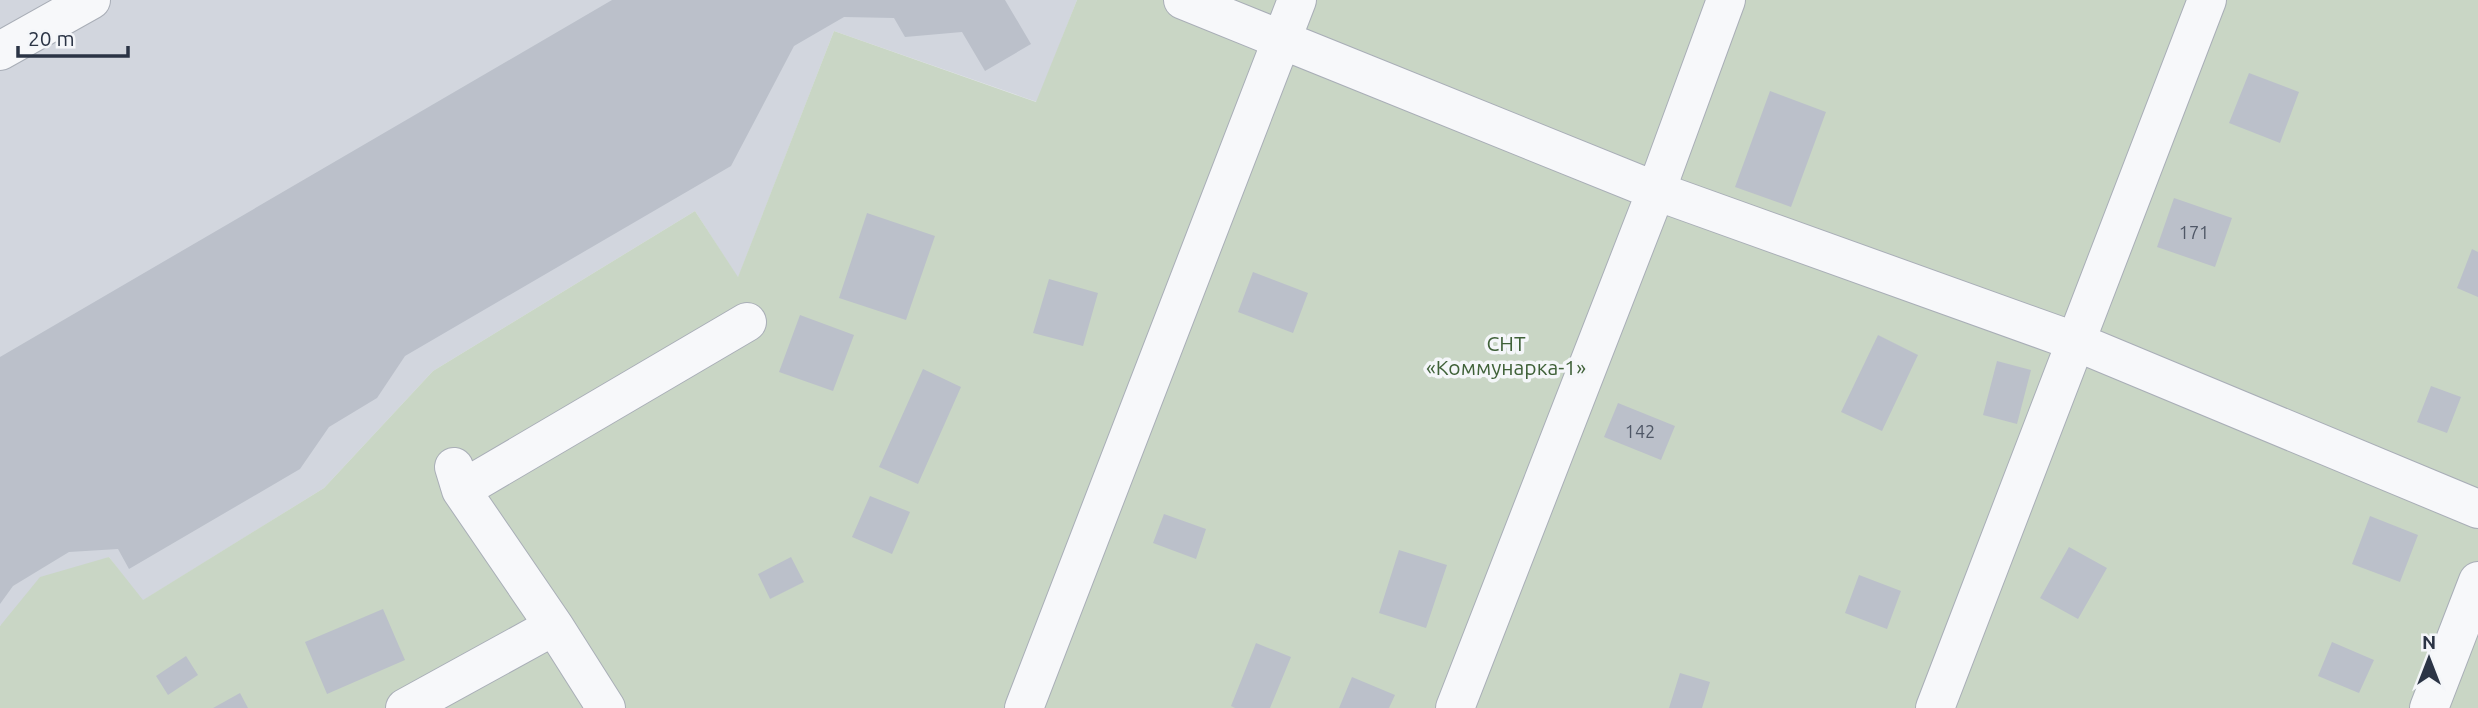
<svg xmlns="http://www.w3.org/2000/svg" width="2478" height="708" font-family="Ubuntu,sans-serif">
<rect width="100%" height="100%" fill="#e4e7ec"/>
<path fill="#d2d6de" d="M0 0H1077L1037 102 834 31 738 278 695 211 433 371 324 488 142 601 109 557 0 626Z"/>
<path fill="#c9d6c5" d="M1077 0H2478V708H0V626L40 577 109 557 143 600 324 488 433 371 695 211 738 277 834 31 1036 102Z"/>
<path fill="#bbc0ca" d="M612 0H1005L1031 44 985 71 962 32 905 37 894 18 844 17 794 46 731 166 405 356 377 398 329 427 300 469 129 569 118 549 69 552 13 586 0 604V357Z
M2249 73 2299 92 2280 143 2229 123Z
M1770 91 1826 112 1791 207 1735 187Z
M2174 198 2232 218 2215 267 2157 247Z
M867 213 935 236 906 320 839 298Z
M2472 249 2478 252V297L2457 288Z
M1253 272 1308 293 1293 333 1238 312Z
M1049 279 1098 293 1083 346 1033 333Z
M800 315 854 335 833 391 779 372Z
M1878 335 1918 355 1882 431 1841 412Z
M1997 361 2031 370 2017 424 1983 415Z
M923 369 961 387 918 484 879 467Z
M2431 386 2461 397 2447 433 2417 422Z
M1618 403 1675 426 1661 460 1604 437Z
M870 496 910 512 892 554 852 537Z
M1164 514 1206 529 1196 559 1153 543Z
M2370 516 2418 535 2400 582 2352 564Z
M2069 547 2107 568 2078 619 2040 598Z
M1399 550 1447 565 1426 628 1379 613Z
M791 557 804 582 770 599 758 574Z
M1859 575 1901 591 1887 629 1845 613Z
M383 609 405 660 327 694 305 642Z
M2332 642 2374 660 2359 693 2318 676Z
M1256 643 1291 657 1270 708H1235L1231 706Z
M186 656 198 675 168 695 156 676Z
M1680 673 1710 682 1702 708H1669Z
M1352 677 1395 695 1389 708H1339Z
M240 693 248 708H213Z"/>
<g fill="none" stroke-linecap="round" stroke-linejoin="round">
<defs>
<path id="minor" d="M1183 0 1656 191 2074 341 2478 509
M0 51 91 0
M454 467 461 490 554 626 606 708
M461 490 747 322
M405 708 554 626
M1024 708 1297 0
M1455 708 1656 191 1726 0
M1935 708 2207 0
M2429 708 2478 581"/>
</defs>
<use href="#minor" stroke="#a9aeb7" stroke-width="40"/>
<use href="#minor" stroke="#f7f8fa" stroke-width="38"/>
</g>
<g text-anchor="middle" dominant-baseline="central" stroke-width="7" stroke-linejoin="round" paint-order="stroke">
<g font-size="18" fill="#4f5766">
<text x="2194" y="232">171</text>
<text x="1640" y="431">142</text>
</g>
<g font-size="21" fill="#3f6138" stroke="#f4f6f9">
<text x="1506" y="343">СНТ<tspan x="1506" dy="24">«Коммунарка-1»</tspan></text>
</g>
</g>
<g transform="translate(2429 659)" stroke="#f4f6f9" stroke-width="5" paint-order="stroke">
<path d="M0-5L12 26L0 18L-12 26Z" fill="#2b3445"/>
<text y="-10" font-size="19" font-weight="bold" text-anchor="middle" fill="#2b3445">N</text>
</g>
<path d="M18 46v10h110v-10" fill="none" stroke="#2b3445" stroke-width="3.5"/>
<text x="28" y="46" font-size="21" fill="#2b3445" stroke="#f4f6f9" stroke-width="5" paint-order="stroke">20 m</text>
</svg>
